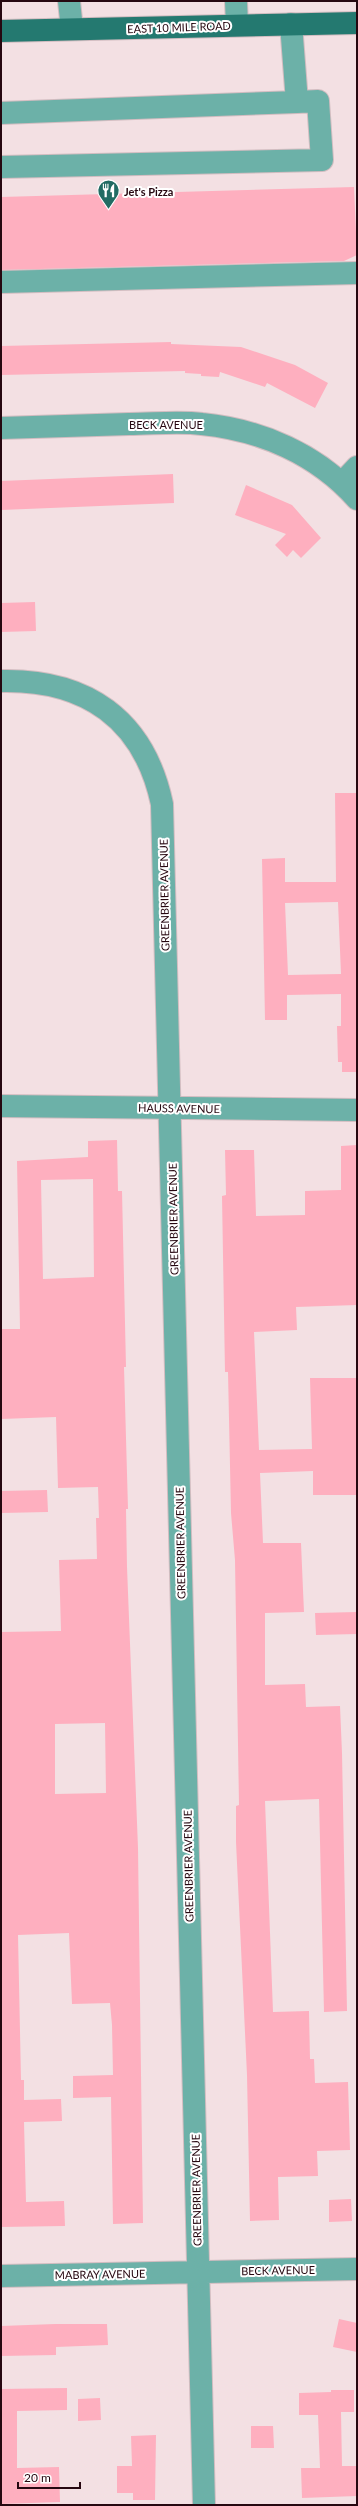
<svg xmlns="http://www.w3.org/2000/svg" width="358" height="2506" font-family="Lato,sans-serif">
<rect width="100%" height="100%" fill="#f3e0e3"/>
<path fill="#feafbf" fill-rule="evenodd" d="M354 187 357 255 344 261 1 270V197Z
M171 342V344L241 347 295 365 328 383 315 408 267 383 265 387 220 372 219 377 201 376V374L185 373V371L1 375V346Z
M173 474 174 503 1 510V481Z
M246 485 292 505 321 538 301 558 293 550 287 557 275 545 286 534 235 515Z
M35 602 36 631 1 632V603Z
M335 793H357V1072H342V1062H338L337 1026H341V994L287 995V1020H265L262 859 285 858V882H336ZM338 902 341 974 288 975 285 903Z
M117 1140 118 1191H122L126 1367H124L128 1509H126L127 1567 138 1848 143 2223 113 2224 111 2097 73 2098V2076L113 2075 112 2025 110 2003 72 2004 69 1933 18 1935 21 2080H24V2100L61 2099 62 2121 24 2122 26 2202 64 2201 65 2226 1 2227V1632L61 1631 59 1560 97 1559 96 1518H99L98 1487 58 1488 56 1417 1 1419V1329H20L17 1161 88 1157V1141ZM93 1179 94 1277 43 1279 41 1180ZM105 1723 106 1793 55 1794V1724Z
M357 1145V1305L296 1307 297 1330 254 1332 259 1450 312 1449 310 1378H357V1495H313V1471L260 1473 263 1543H301L303 1590 304 1612 265 1613V1685L305 1684 306 1707 340 1706 342 1753 347 2011 324 2012 319 1799 265 1801 273 2012 309 2011 310 2059H314L315 2083 348 2082 350 2150 317 2151 318 2176 278 2177 279 2220 250 2221 247 2075 236 1842V1806L239 1805 235 1560 231 1513 228 1372H225L222 1196 226 1195 225 1150H254L256 1216 305 1215V1191L341 1190V1146Z
M47 1490 48 1512 1 1513V1491Z
M357 1612V1634L316 1635 315 1613Z
M351 2199 352 2221 329 2222V2200Z
M339 2319 357 2323V2352L333 2347Z
M55 2324H107L108 2345 56 2347V2355L1 2356V2326Z
M67 2388V2410L17 2411V2468L59 2467 60 2502 1 2504V2389Z
M331 2390H354V2412H341L342 2466H357V2496L302 2498 301 2468H320L318 2415H299V2393L331 2392Z
M100 2398 101 2420 78 2421V2399Z
M251 2426H273L274 2448H251Z
M156 2435 155 2500H133V2493H117V2466H132L131 2436Z"/>
<g fill="none" stroke-linecap="round" stroke-linejoin="round">
<defs>
<path id="minor" d="M69 1 72 29
M236 1 237 25
M1 113 297 102
M1 167 322 160 318 101 297 102 291 24
M1 282 357 273
M1 428C44 427 86 425 129 424 153 424 178 421 202 424 261 430 317 454 357 499
M342 483 357 467
M1 681C86 679 144 719 162 804L204 2505
M1 1106 357 1110
M1 2276 357 2269"/>
<path id="major" d="M1 31 357 23"/>
</defs>
<use href="#minor" stroke="#d2bdc1" stroke-width="24"/>
<use href="#major" stroke="#d2bdc1" stroke-width="24"/>
<use href="#minor" stroke="#6cb1a8" stroke-width="22"/>
<use href="#major" stroke="#247970" stroke-width="22"/>
</g>
<defs>
<symbol id="restaurant-pin" viewBox="-11 -11 22 30"><path d="M0 17L-7.5 6A9.5 9.5 0 1 1 7.5 6Z" fill="#216b63" stroke="#fff"/><path d="M-5-6h1v4h1v-4h1v4h1v-4h1v5L-1.5 .5V6h-2V.5L-5-1ZM5-6V6H3V1.5H1.5Q1.5-4 5-6Z" fill="#fff"/></symbol>
</defs>
<g fill-rule="evenodd">
<use href="#restaurant-pin" x="96" y="178" width="25" height="34"/>
</g>
<g text-anchor="middle" dominant-baseline="central" stroke-width="4" stroke-linejoin="round" paint-order="stroke">
<g font-size="11" fill="#260710" stroke="#fff">
<text transform="translate(179 27) rotate(-2)">EAST 10 MILE ROAD</text>
<text x="166" y="424">BECK AVENUE</text>
<text transform="translate(164 895) rotate(-91)">GREENBRIER AVENUE</text>
<text transform="translate(179 1108) rotate(1)">HAUSS AVENUE</text>
<text transform="translate(173 1219) rotate(-91)">GREENBRIER AVENUE</text>
<text transform="translate(180 1543) rotate(-91)">GREENBRIER AVENUE</text>
<text transform="translate(188 1866) rotate(-91)">GREENBRIER AVENUE</text>
<text transform="translate(196 2190) rotate(-91)">GREENBRIER AVENUE</text>
<text transform="translate(278 2270) rotate(-1)">BECK AVENUE</text>
<text transform="translate(100 2274) rotate(-1)">MABRAY AVENUE</text>
</g>
<g font-size="11" font-weight="bold" fill="#260710" stroke="#fff" text-anchor="start">
<text x="124" y="191">Jet's Pizza</text>
</g>
</g>
<rect width="358" height="2506" fill="none" stroke="#260710" stroke-width="4"/>
<path d="M18 2482v6h62v-6" fill="none" stroke="#260710" stroke-width="2"/>
<text x="24" y="2482" font-size="12" fill="#260710" stroke="#ffffff" stroke-width="3" paint-order="stroke">20 m</text>
</svg>
